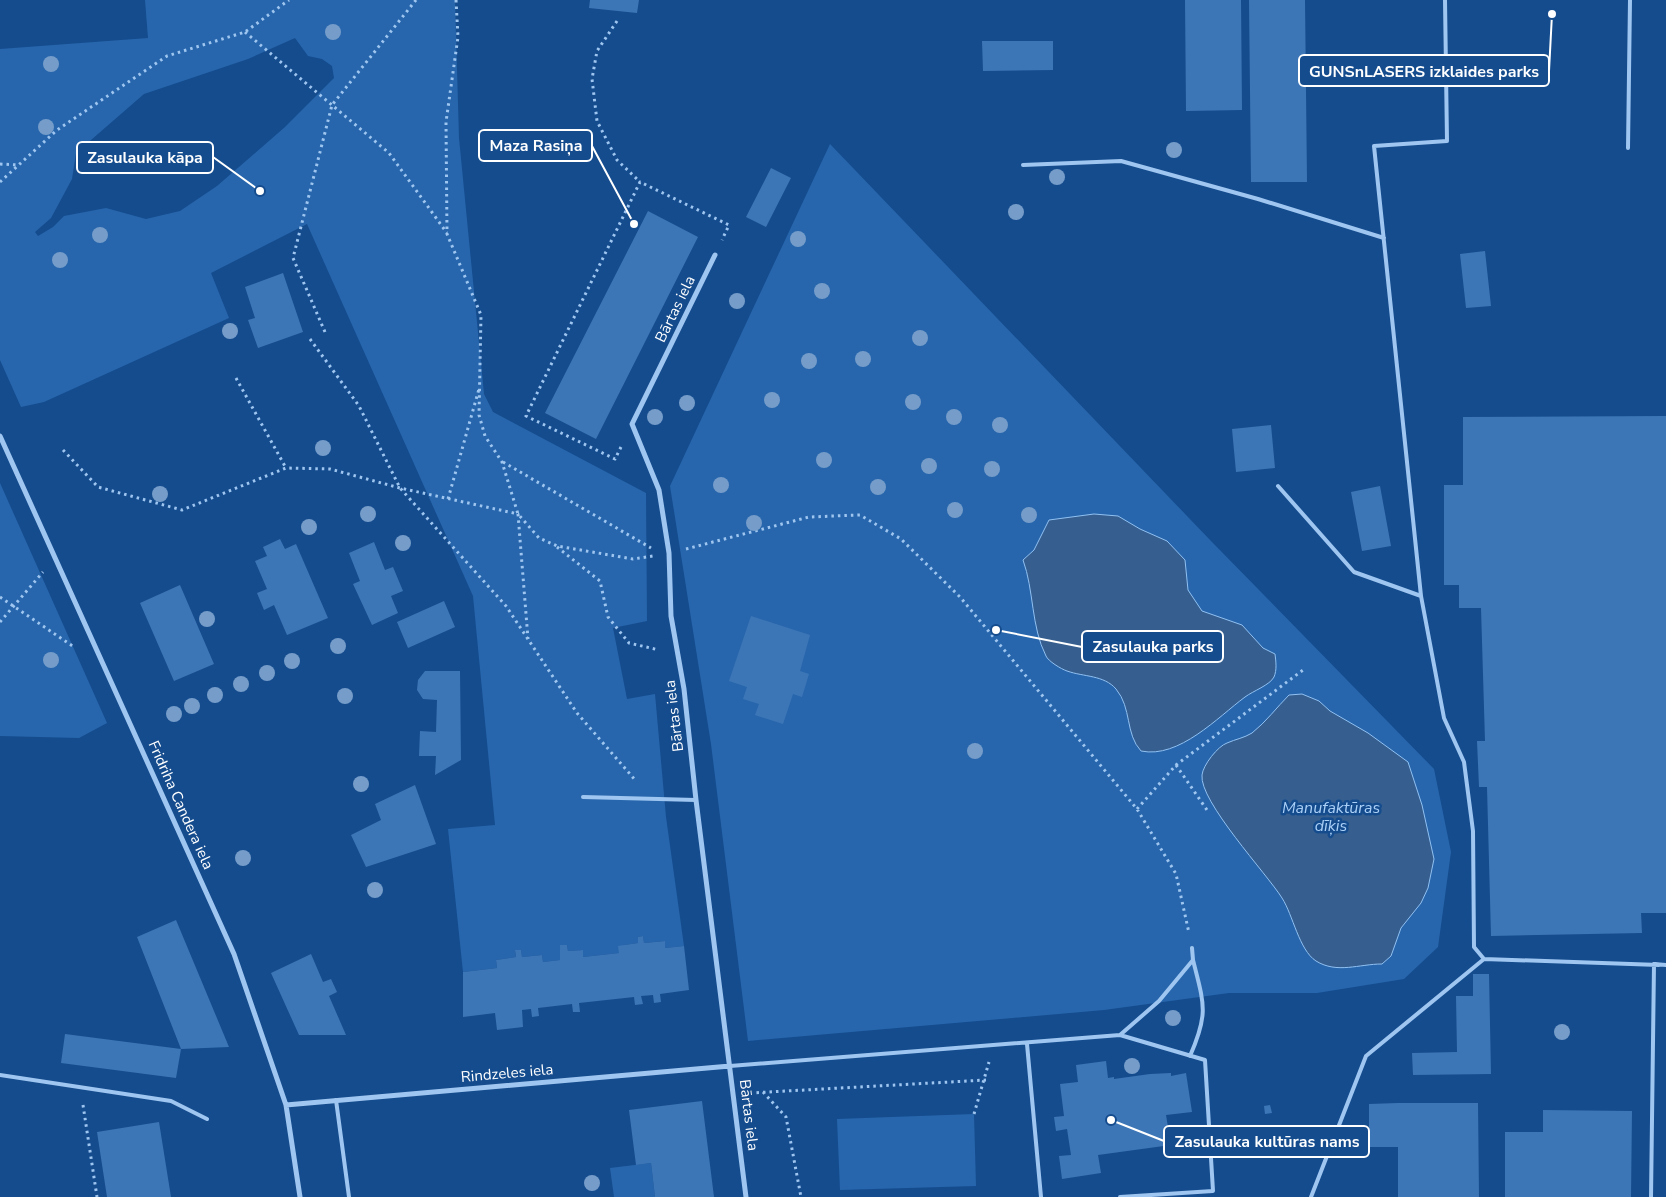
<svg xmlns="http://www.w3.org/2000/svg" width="1666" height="1197" font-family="'Nunito Sans',sans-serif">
<rect width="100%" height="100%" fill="#154c8e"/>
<path fill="#2766ac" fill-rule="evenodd" d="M145 0H455L459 138 484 394 493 412 646 493 647 621 613 628 627 699 655 694 666 817 684 946 665 948 664 941 644 943 643 936 638 937V943L625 945 619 953 583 957V950L568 951 567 945H560V960L543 962 542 955 522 957 521 950 515 951 516 957 496 960 497 968 463 972 448 829 495 825 473 596 307 224 211 273 229 318 44 402 21 407 0 360V49L148 38ZM295 38 308 56 322 59 332 66 334 78 285 127 217 186 180 211 146 219 106 208 64 216 53 227 38 236 35 232 51 218 72 179 76 153 144 94 248 59Z
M830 144 1211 541 1434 769 1451 852 1438 947 1404 979 1317 993H1229L1104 1010 748 1041 711 744 670 486Z
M0 483 107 723 79 738 0 736Z
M974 1114 976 1186 840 1190 837 1119Z
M651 1163 655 1197H614L610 1168Z"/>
<path fill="#365f8f" stroke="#91c1f3" d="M1094 514 1118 516 1140 529 1167 541 1185 560 1188 590 1202 611 1242 625 1263 648 1275 654C1276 662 1277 670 1274 677 1270 685 1253 691 1245 697 1218 717 1179 759 1141 751 1125 734 1132 708 1116 689 1104 675 1084 677 1067 671 1061 669 1048 661 1046 656 1031 627 1034 590 1023 560L1034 550 1049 520Z
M1302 694 1319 701 1330 711 1368 733 1408 762 1422 805 1434 859 1428 888 1421 903 1401 928 1391 956 1382 964C1359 964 1337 974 1316 961 1299 950 1293 915 1282 898 1267 874 1199 801 1202 775 1203 765 1218 746 1227 743 1236 739 1244 738 1252 733 1266 722 1277 707 1289 695Z"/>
<path fill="#3d76b7" d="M590 0H639L637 13 589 8Z
M1185 0H1241L1242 110 1186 111Z
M1249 0H1305L1307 182H1251Z
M982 41H1053V70L983 71Z
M771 168 791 178 766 227 746 217Z
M648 211 698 237 596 439 545 413Z
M1485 251 1491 306 1466 308 1460 254Z
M283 273 303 332 258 348 248 320 255 318 245 287Z
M1666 416V913H1641L1642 933 1491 936 1487 787H1479L1477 741H1485L1481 608H1459V585H1444V485H1463V417Z
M1271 425 1275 468 1236 472 1232 429Z
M1380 486 1391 546 1362 551 1351 492Z
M280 539 285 549 296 544 328 618 287 635 274 605 264 610 257 593 267 589 255 561 267 556 263 547Z
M374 542 385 570 393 567 403 591 391 596 398 613 372 625 353 584 360 581 349 553Z
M180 585 214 664 174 681 140 603Z
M444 601 455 627 408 648 397 622Z
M751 616 810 635 800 671 809 674 802 697 793 694 783 724 755 715 759 704 743 699 747 687 729 681Z
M425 671H460L461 760 435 775 436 756H419L420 731 436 732 437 700 423 699 417 690 418 680Z
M415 785 436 844 366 867 351 835 381 820 375 804Z
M176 920 229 1047 181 1049 176 1078 61 1063 65 1034 181 1049 137 937Z
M643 936 644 943 665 941V948L684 946 689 990 660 994 661 1002 654 1003 653 995 641 996 643 1004 635 1005 634 997 579 1003 580 1012H573L572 1004 538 1008 539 1016 532 1017 531 1009 522 1010 523 1027 497 1030 495 1013 463 1017V972L497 968 496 960 516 957 515 950H521L522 957 542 955 543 962 560 960V945H567L568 951 583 950V957L619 953 618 946 638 943V937Z
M311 954 323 982 331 979 337 992 329 996 346 1035H299L271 973Z
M1473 974H1489L1491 1074 1413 1075 1412 1053 1457 1052 1456 996H1473Z
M1106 1061 1108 1078 1114 1077V1079L1150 1074 1171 1073V1076L1186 1073 1192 1112 1166 1115 1171 1145 1098 1155 1101 1173 1062 1179 1059 1156 1071 1155 1067 1129 1056 1131 1054 1117 1064 1116 1060 1084 1078 1082 1076 1065Z
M702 1101 714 1197H655L651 1163 636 1165 629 1110Z
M1398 1103H1478L1479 1197H1398V1147H1369V1104Z
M1270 1105 1272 1113 1265 1114 1264 1106Z
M1543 1110 1632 1111 1631 1197H1505V1132H1543Z
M159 1122 171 1197H107L97 1132Z"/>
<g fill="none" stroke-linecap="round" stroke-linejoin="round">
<path stroke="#9fc6f0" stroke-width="3" stroke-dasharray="2.5 4" stroke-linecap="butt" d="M456 0 458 37 446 122 447 234 481 315 479 415 485 436 502 462 518 514 539 538 557 546 633 559 653 556
M617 21 597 51 592 79 597 121 617 160 640 182
M245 32 389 153 447 233
M0 164 18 165
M0 182 57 130 167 56 245 32 289 0
M325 332 293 258 332 105 416 0
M310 339 359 406 400 488 506 606 577 713 636 781
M236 378 286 468
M621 447 615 459 526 416 640 182 729 225 722 240
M63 450 98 487 182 510 286 468 330 469 400 488 518 514 528 639
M503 462 651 548
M448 499 479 389
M557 547 600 581 608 617 629 643 659 650
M686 549 809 517 860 515 901 539 960 597 1137 809 1176 874 1189 933
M0 597 74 647
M0 622 43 572
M1176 765 1207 810
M1137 809 1176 765 1303 670
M763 1092 786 1117 801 1197
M750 1093 986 1080
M83 1105 97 1197
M974 1114 989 1062"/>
<path stroke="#9fc6f0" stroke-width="4" d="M1445 0 1447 141 1374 146 1421 596 1444 718 1464 762 1473 831 1474 947 1484 959
M1628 148 1630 0
M1023 165 1121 161 1258 199 1384 238
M1278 486 1354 572 1421 596
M583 797 696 800
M1120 1035 1205 1060 1213 1191 1120 1197
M1027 1044 1041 1197
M1190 1056C1209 1013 1204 1004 1193 960
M730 1066 1120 1035 1159 1001 1193 960 1192 948
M0 1075 171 1101 207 1119
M336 1100 349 1197
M1311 1197 1366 1056 1484 959 1659 965
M1651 1197 1654 964 1666 965"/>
<path stroke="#9fc6f0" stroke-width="5" d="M715 255 632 424 659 490 669 553 671 616 684 689 696 800 746 1197
M0 436 234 954 286 1105 300 1197
M286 1105 730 1066"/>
</g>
<g fill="#769dca">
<circle cx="333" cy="32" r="8"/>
<circle cx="51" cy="64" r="8"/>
<circle cx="46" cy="127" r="8"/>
<circle cx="1174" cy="150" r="8"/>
<circle cx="1057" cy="177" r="8"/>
<circle cx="1016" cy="212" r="8"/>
<circle cx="100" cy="235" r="8"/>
<circle cx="798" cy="239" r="8"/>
<circle cx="60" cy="260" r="8"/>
<circle cx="822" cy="291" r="8"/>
<circle cx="737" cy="301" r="8"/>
<circle cx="230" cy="331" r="8"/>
<circle cx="920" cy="338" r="8"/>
<circle cx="863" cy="359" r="8"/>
<circle cx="809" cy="361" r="8"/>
<circle cx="772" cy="400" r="8"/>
<circle cx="913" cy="402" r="8"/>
<circle cx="687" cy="403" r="8"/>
<circle cx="655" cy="417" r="8"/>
<circle cx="954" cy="417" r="8"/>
<circle cx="1000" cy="425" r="8"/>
<circle cx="323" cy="448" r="8"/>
<circle cx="824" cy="460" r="8"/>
<circle cx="929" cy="466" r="8"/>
<circle cx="992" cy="469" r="8"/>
<circle cx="721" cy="485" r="8"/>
<circle cx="878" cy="487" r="8"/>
<circle cx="160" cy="494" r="8"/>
<circle cx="955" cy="510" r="8"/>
<circle cx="368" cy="514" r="8"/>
<circle cx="1029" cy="515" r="8"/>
<circle cx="754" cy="523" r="8"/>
<circle cx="309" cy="527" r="8"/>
<circle cx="403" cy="543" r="8"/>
<circle cx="207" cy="619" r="8"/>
<circle cx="338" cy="646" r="8"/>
<circle cx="51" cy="660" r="8"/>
<circle cx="292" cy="661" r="8"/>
<circle cx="267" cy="673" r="8"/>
<circle cx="241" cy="684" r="8"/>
<circle cx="215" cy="695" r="8"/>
<circle cx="345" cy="696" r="8"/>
<circle cx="192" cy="706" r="8"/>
<circle cx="174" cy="714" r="8"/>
<circle cx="975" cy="751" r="8"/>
<circle cx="361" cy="784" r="8"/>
<circle cx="243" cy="858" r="8"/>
<circle cx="375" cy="890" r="8"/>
<circle cx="1173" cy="1018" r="8"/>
<circle cx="1562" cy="1032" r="8"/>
<circle cx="1132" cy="1066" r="8"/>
<circle cx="592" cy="1183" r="8"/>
</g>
<g text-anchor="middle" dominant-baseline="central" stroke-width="5" stroke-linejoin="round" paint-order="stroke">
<g font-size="15" fill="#fff" stroke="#154c8e">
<text transform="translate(675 309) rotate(-64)">Bārtas iela</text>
<text transform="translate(674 716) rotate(-97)">Bārtas iela</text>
<text transform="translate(181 805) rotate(66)">Fridriha Candera iela</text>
<text transform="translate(507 1073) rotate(-5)">Rindzeles iela</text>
<text transform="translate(749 1115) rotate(83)">Bārtas iela</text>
</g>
<g font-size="16" font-style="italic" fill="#abd0f7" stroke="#154c8e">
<text x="1331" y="808">Manufaktūras<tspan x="1331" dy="18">dīķis</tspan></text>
</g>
</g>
<path fill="none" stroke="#fff" stroke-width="2" d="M1552 14L1549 71M634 224L592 146M260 191L213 157M996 630L1082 647M1111 1120L1164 1141"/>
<g fill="#fff" stroke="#154c8e" stroke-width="2">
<circle cx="1552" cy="14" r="5"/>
<circle cx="634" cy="224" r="5"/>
<circle cx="260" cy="191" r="5"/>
<circle cx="996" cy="630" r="5"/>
<circle cx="1111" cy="1120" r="5"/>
</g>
<g fill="#154c8e" stroke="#fff" stroke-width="2">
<rect x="1299" y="55" width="250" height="31" rx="5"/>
<rect x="479" y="130" width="113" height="31" rx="5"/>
<rect x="77" y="142" width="136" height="31" rx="5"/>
<rect x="1082" y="631" width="141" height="31" rx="5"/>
<rect x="1164" y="1126" width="205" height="31" rx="5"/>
</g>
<g font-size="16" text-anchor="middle" font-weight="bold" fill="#fff">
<text x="1424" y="77">GUNSnLASERS izklaides parks</text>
<text x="536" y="151">Maza Rasiņa</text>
<text x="145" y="163">Zasulauka kāpa</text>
<text x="1153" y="652">Zasulauka parks</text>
<text x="1267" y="1147">Zasulauka kultūras nams</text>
</g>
</svg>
